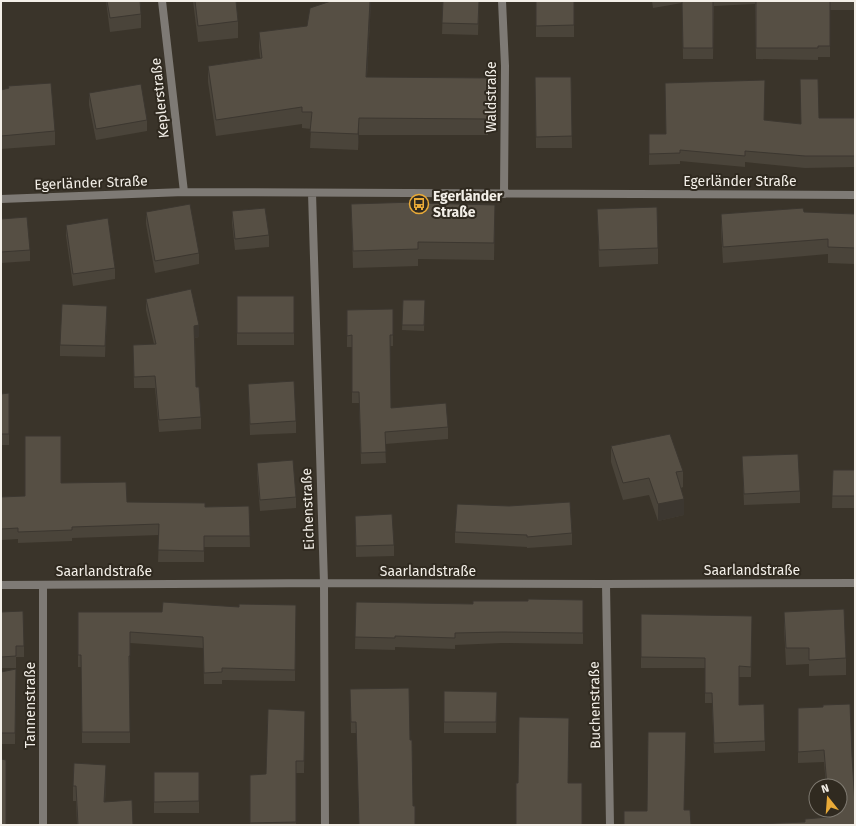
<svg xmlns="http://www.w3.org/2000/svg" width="856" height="826" font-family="'Fira Sans',sans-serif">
<rect width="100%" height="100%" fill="#3a342a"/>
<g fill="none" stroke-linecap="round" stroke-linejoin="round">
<path stroke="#7e7a75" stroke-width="8" d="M162 1 184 192
M502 1 505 66 504 194
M312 193 324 583 325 825
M1 199 184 192 855 195
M606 584 610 825
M1 585 324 583 606 584 855 583
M43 825V585"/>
</g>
<path fill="#4a443a" d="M106 1H140L141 14V28L110 32Z
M193 1H236L238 21V38L198 42Z
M371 1 367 77 488 78V135H359L358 150 310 148 311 129 302 128V124L216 136 208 82V66L260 58 259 48V32L307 26Z
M443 1H479L478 35 442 34Z
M536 1H574V37H536Z
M652 1H855V10H830V57H818V60L756 59 755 4 714 6 713 59H683L682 3 653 8Z
M535 77H571L572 148H536Z
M665 83 764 120 800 124 819 118H855V167L805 168 745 162V167L680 161V164L649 165V134H666Z
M1 90 55 131V145L1 149Z
M89 93 147 120V131L96 140 89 105Z
M416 203 495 221 494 260 418 259V266L353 268 351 204Z
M597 209 658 248V264L599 267Z
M232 211 269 235V247L235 250 232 223Z
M146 212 199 253V264L155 273 146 224Z
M804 212 855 214V264L828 263V254L723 263 721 230V214Z
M1 219 30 250V261L1 263Z
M66 225 115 268V279L73 286 66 236Z
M237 296H294V345H237Z
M146 299 199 337 195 338 196 387 201 417V429L159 432 155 388H134L133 345 154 344 146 310Z
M403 300H425L424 331 402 330Z
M393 309V346H390L391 408 448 427V439L385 444 386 463 361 464 359 403H352V347H347V310Z
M107 317 105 357 60 356V345Z
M248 384 296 421V433L250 435Z
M9 393V445H1V394Z
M611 446 683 471V487L681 488 684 515 658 521 649 495 623 500 611 462Z
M742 456 800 491V503L744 505Z
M257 463 296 497V508L260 511 257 474Z
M833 470H855V508H832Z
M61 483 127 502 205 507 249 506 250 547H204V562H158L159 535 72 538V541L18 543V539L1 540V497L25 496Z
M355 516 394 545V556L356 557Z
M455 532 572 533V545L527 548V547L455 543Z
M583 600V644L502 643 455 645V649L395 647V650L355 649 356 602 473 604Z
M296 605 295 681 222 680V684H204L203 648 130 643V743H82L81 667H78V612H162L239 607Z
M1 612 24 646V657H16V668H1Z
M784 612 846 658V675L809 676V664L786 665 784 628Z
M641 614 752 626 751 677H739V705L765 741V751L714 753 712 703H705V668H641Z
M16 669 15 744H1V672Z
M350 689 410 740 413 806 356 733H351Z
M444 691 497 692 496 733H444Z
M798 708 852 756 855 825 805 822 828 817 827 810H840V786H826L824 762 798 763Z
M305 722 304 773H296V825H250V775L266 774Z
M154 772H199V813H154Z
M106 780 105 802 133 825H77L76 801H73V786Z"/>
<path fill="#3c3730" d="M370 1H371V4L366 93V77Z
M359 118V135L358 150V134Z
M495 205V221L494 260V243Z
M107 306V317L105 357V346Z
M199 325V337L194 338V326Z
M684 499V515L658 521V504Z
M305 711V722L304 773V761Z
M106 765V780L104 817V802Z"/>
<path fill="#564f44" stroke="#3c3730" d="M107 1H140L141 14 110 18Z
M195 1H236L238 21 198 26Z
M331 1H370L366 77 488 78V119L359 118 358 134 310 132 312 112H302V107L216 120 208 66 262 58 259 32 307 26 310 8Z
M443 1H479L478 24 442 23Z
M536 1H574V25L536 26Z
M682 1H713V48H683Z
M756 1H830V46H818V48H756Z
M535 77H571L572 136 536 137Z
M800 79H818L819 118H855V156H805L745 151V156L680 150V153L649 154V134H666L665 83 765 80 764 120 801 124Z
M51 83 55 131 1 136V90L9 88 8 86Z
M141 84 147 120 96 129 89 93Z
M416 202V203L495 205 494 243 418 242V249L353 251 351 204Z
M190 204 199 253 155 261 146 212Z
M657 207 658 248 599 250 597 209Z
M265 208 269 235 235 239 232 211Z
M803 208 804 212 855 214V248L828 247V239L723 247 721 214Z
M27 217 30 250 1 252V219Z
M108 218 115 268 73 274 66 225Z
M191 289 199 325 194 326 196 387H199L201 417 159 420 155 376 134 377 133 345 156 344 146 299Z
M237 296H294V333H237Z
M403 300H425L424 325H402Z
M62 304 107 306 105 346 60 345Z
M393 309V335H390L391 408 446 403 448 427 385 432 386 452 361 453 359 392H352V335L347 336V310Z
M294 381 296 421 250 424 248 384Z
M9 393V434H1V394Z
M670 434 683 471 676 472 684 499 658 504 649 478 623 483 611 446Z
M25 436H61V483L126 482 127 502 205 503V507L249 506 250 536H204V551L158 550 159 524 72 527V530L18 532V528L1 529V497L25 496Z
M798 454 800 491 744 494 742 456Z
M293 460 296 497 260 500 257 463Z
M833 470H855V496H832Z
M570 502 572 533 527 537V535L455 532 457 504 509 506Z
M392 514 394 545 356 546 355 516Z
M528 599 583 600V633L502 632 455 633V638L395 636V638L355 637 356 602 473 604V601H528Z
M163 602 239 607V604L296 605 295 670 222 668V672L204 673 203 637 130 632V656H129L130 732H82L81 655H78V612H162Z
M844 609 846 658 809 660V648H786L784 612Z
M23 611 24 646H16V656L1 657V612Z
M641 614 752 616 751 667 739 666V705L764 704 765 741 714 743 712 693H705V658L641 657Z
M16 669 15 733H1V672Z
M409 688 410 740H412L413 806H415V825H359L356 722H351L350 689Z
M444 691 497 692 496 722H444Z
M850 704 852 756 855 805V825H728L805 822V819L829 817 828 810H840V786H827L824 750 798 752V708L823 707V705Z
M268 709 305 711 304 761H296V822L250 823V775L266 774Z
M519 717 569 718 568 783H582V825H516V783H518Z
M648 732H686L684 810H690L691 825H624V811H647Z
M1 759 6 760V825H1Z
M74 763 106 765 104 802 132 800 133 825H78L76 786H73Z
M154 772H199V801L154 802Z"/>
<defs>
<symbol id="bus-ring" viewBox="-11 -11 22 22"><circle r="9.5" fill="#302a20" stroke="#e9aa38" stroke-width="1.5"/><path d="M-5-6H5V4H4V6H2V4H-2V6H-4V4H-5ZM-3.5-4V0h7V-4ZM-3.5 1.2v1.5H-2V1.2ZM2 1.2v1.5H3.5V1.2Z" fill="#e9aa38"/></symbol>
</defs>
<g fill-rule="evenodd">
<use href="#bus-ring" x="408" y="193" width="22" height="22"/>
</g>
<g text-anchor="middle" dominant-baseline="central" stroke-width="4" stroke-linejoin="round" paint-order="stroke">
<g font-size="14" fill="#f3efe8" stroke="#302a20">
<text transform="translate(491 97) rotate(-90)">Waldstraße</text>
<text transform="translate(160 98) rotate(-96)">Keplerstraße</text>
<text x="740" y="181">Egerländer Straße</text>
<text transform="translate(91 183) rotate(-2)">Egerländer Straße</text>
<text transform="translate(308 509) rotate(-92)">Eichenstraße</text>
<text x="752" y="570">Saarlandstraße</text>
<text x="104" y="571">Saarlandstraße</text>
<text x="428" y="571">Saarlandstraße</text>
<text transform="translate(30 705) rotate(-90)">Tannenstraße</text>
<text transform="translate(595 705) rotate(-91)">Buchenstraße</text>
</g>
<g font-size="14" font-weight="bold" fill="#f3efe8" stroke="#302a20" text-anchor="start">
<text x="433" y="196">Egerländer<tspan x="433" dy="16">Straße</tspan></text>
</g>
</g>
<rect width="856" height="826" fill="none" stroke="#f3efe8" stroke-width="4"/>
<g transform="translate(828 798) rotate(343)"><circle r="19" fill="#302a20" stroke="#7e7970"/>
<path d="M0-3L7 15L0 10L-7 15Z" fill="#e9aa38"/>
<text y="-6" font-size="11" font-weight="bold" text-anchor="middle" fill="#f3efe8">N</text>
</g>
</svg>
